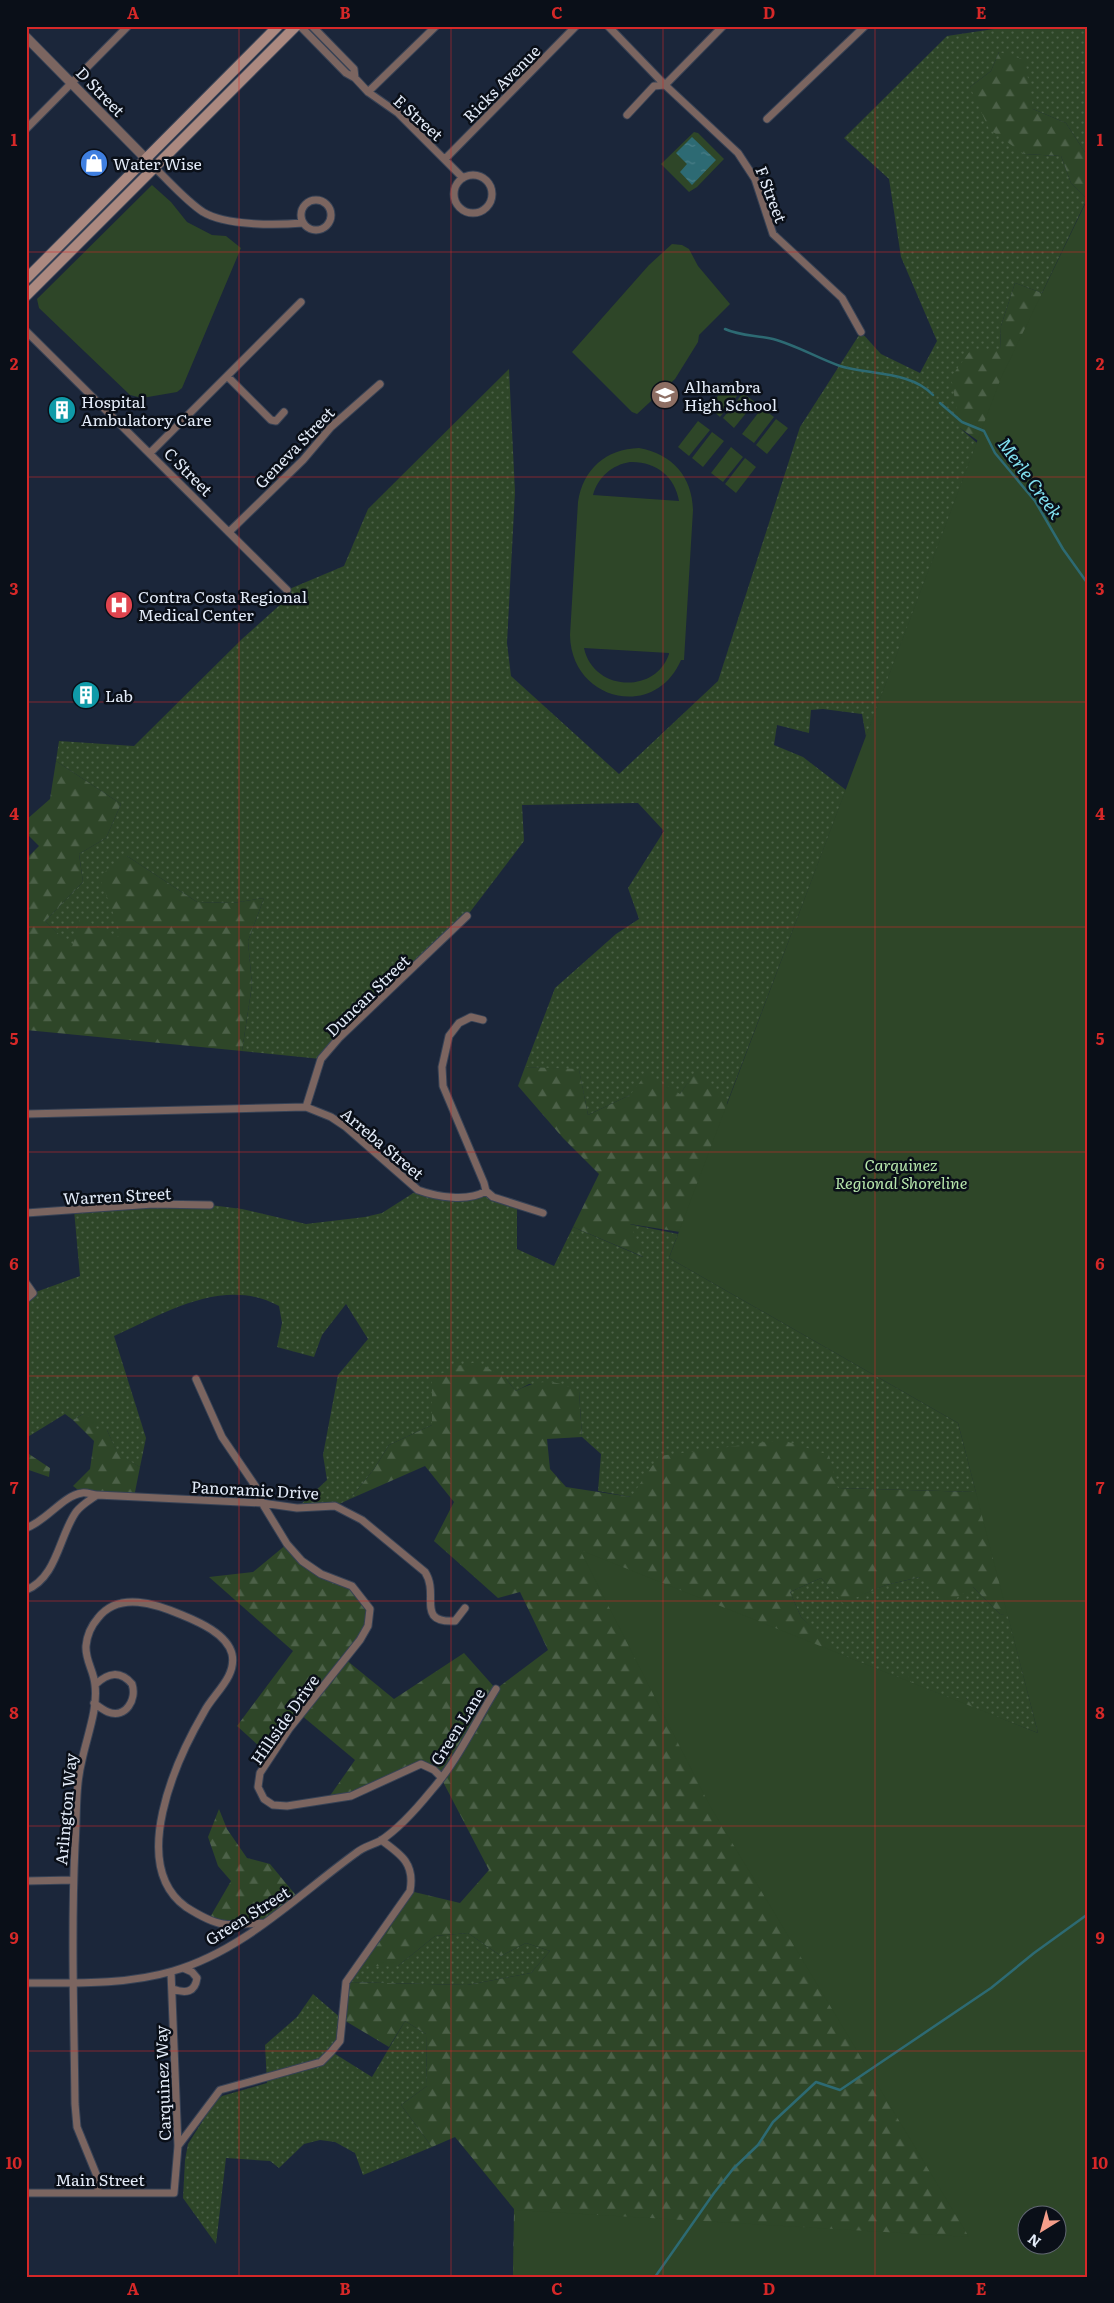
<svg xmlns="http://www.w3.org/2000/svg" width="1114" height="2303" font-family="Literata,serif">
<defs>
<pattern id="grass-dots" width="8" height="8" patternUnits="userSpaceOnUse" patternTransform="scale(1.25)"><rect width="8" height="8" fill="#2e4628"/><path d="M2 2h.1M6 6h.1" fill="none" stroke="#4c6148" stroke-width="1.8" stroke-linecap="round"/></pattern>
<pattern id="forest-firs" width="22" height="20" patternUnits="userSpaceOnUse" patternTransform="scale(1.25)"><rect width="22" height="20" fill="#2e4628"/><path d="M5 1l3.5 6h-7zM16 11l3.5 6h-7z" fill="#4c6148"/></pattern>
<pattern id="water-ripples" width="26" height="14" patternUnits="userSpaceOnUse" patternTransform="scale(1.25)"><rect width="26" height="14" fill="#2d6a73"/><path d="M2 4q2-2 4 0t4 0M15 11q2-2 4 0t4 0" fill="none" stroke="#4b7f88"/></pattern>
</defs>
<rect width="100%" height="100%" fill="#1b263a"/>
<path fill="url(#grass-dots)" d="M1014 26H1088V157L1066 123 1033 109 999 52 991 71 970 87 1024 154 1061 156 1071 183 1087 199 1042 293 1015 283 1001 326 1000 349 960 428 977 443 866 737 862 714 823 709 811 710 809 733 777 725 774 745 803 757 846 790 726 1106 695 1073 680 1094 630 1095 588 1115 579 1070 525 1067 555 988 616 934 639 919 628 888 664 831 638 803 522 805 524 841 467 916 321 1059 242 1051 252 985 248 941 264 898 233 903 197 902 127 856 124 939 72 948 45 921 83 882 79 854 106 838 121 804 56 761 59 741 134 746 242 639 282 603 287 590 344 566 368 509 509 369 515 492 507 643 511 676 619 774 718 681 800 427 861 332 881 354 920 373 937 341 901 257 889 179 844 138 947 36Z
M418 1190 461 1197 486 1191 517 1204V1249L554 1266 573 1227 643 1257 629 1224 678 1234 669 1258 958 1423 976 1492 838 1488 631 1497 598 1491 601 1454 582 1437 579 1391 529 1384 516 1391 506 1379 432 1425 389 1445 374 1469 350 1499 335 1506 297 1508 327 1480 323 1455 338 1375 368 1339 346 1304 322 1335 314 1357 277 1347 282 1323 279 1306C224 1276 165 1313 114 1336L146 1438 140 1467 118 1455 107 1430H95L83 1414 73 1420 65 1414 26 1438V1299L33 1293 80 1276 74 1210 104 1207 210 1205 242 1209 306 1224 365 1217 382 1213Z
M920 1577 973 1587 1000 1614 1008 1615 1038 1733 976 1709 966 1698H949L834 1652 801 1617 790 1592 821 1578 843 1602 886 1585Z
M468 1933 501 1956 526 1943 550 1951 531 1973 467 1985 346 1982 358 1966H398L435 1936Z
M313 1994 342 2019 340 2041 332 2052 372 2077 405 2021 426 2034 427 2086 401 2105 432 2147 363 2175 355 2153 335 2142 320 2140 304 2144 279 2168 270 2161 226 2158 216 2244 183 2198 185 2160 188 2144 214 2103 222 2096 267 2083 265 2045 297 2017Z"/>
<path fill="url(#forest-firs)" d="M999 52 1025 60 1033 109 1066 123 1088 157V200L1071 183 1061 156 1024 154 989 129 970 87 991 71Z
M1015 283 1042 293 1065 317 998 455 960 428 951 377 970 351 1000 349 1001 326Z
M56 761 121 804 106 838 79 854 83 882 45 921 72 947 80 918 123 939 99 876 127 856 197 902 233 903 264 898 248 941 252 985 242 1051 26 1030V859L39 846 26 833V820L50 799Z
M525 1067 579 1069 588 1115 630 1095 647 1073 680 1094 695 1072 744 1122 705 1236 630 1224 644 1257 573 1227 599 1174 563 1138 518 1086Z
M478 1362 506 1379 516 1391C540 1378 555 1380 579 1391L582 1437 547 1439 550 1469 566 1487 631 1497 659 1456 782 1440 829 1455 838 1488 976 1492 1029 1621 1000 1614 973 1587 946 1605 920 1577 886 1585 843 1603 821 1578 790 1592 801 1617 878 1693 906 1672 920 1698H966L1019 1749 1056 2216H1026V2236L513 2277 514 2209 455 2137 432 2147 401 2105 427 2086 426 2034 405 2021 389 2047 342 2019 346 1982 467 1985 531 1973 550 1951 526 1943 501 1956 468 1933 435 1936 398 1966H358L410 1891 460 1903 489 1870 441 1778 421 1764 368 1790 327 1800 355 1760 301 1715 271 1757 237 1726 293 1651 209 1577 253 1572 287 1544 302 1561 352 1586 370 1609 368 1626 345 1659 394 1699 464 1653 496 1689 548 1650 520 1592 498 1598 434 1541 454 1502 425 1466 350 1499 374 1469 389 1445 432 1425V1379L456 1366Z
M83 1414 94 1419 95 1429 107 1430 118 1454 140 1467 134 1497 82 1493 73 1486 90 1469 94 1441 73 1420Z
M26 1438 29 1454 50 1468 49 1477 26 1469Z
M219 1809 227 1829 247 1858 270 1864 299 1899 264 1923 222 1924 209 1919 231 1881 218 1866 208 1837Z"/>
<path fill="#2e4628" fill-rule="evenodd" d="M694 132 698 133 724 159 697 187 689 192 661 164Z
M152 185 171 202 187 222 212 235 226 236 241 248 182 388 177 392 142 398 130 395 39 308 37 299Z
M1088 198V2277H513L515 2210 969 2237 710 1806 580 1550 1038 1733 958 1423 669 1258 1001 378ZM1026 2216H1056V2246H1026Z
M672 244 682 245 689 249 698 266 730 304 699 335 698 342 675 379 637 414 632 412 572 352 649 265Z
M729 382 741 391 720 417 709 407Z
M743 393 755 402 734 428 723 418Z
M762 408 774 417 754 443 742 434Z
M776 419 788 428 767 454 756 445Z
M698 421 710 430 689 456 678 447Z
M712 432 724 441 703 467 692 458Z
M731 447 743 457 723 482 711 473Z
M639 448C672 454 692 476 693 510L684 660H681C655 721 571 701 570 635L578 502C583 469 606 449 639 448ZM630 462C655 461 675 476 679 501L593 495C598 477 612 465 630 462ZM584 648 669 653V654C655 695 593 691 584 648Z
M745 458 756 467 736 493 725 484Z"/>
<path fill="url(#water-ripples)" d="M692 137 716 160 692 185 680 172 687 164 676 153Z"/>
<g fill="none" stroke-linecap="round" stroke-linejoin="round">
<path stroke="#2d6a73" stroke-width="2.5" d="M725 329C740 336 756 335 773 339 796 345 817 358 840 366 869 375 911 371 933 395
M940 403 962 422 984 431 995 453 1035 501 1063 549 1088 584
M655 2277 714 2193 733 2169 758 2145 773 2122 816 2082 840 2090 991 1988 1034 1953 1088 1914"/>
<defs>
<path id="minor" d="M300 26 346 73 355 78 368 92 398 113 463 178
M312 26 354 69 355 78
M608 26 665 85 738 153 755 179 773 234 842 298 861 332
M368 92 436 26
M627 115 654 86 665 85 723 26
M767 119 865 26
M26 129 128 26
M445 159 576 26
M154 167C170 182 185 200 203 212 226 226 276 225 303 223
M454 194a19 19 0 1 1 38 0a19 19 0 1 1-38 0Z
M301 215a15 15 0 1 1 30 0a15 15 0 1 1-30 0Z
M26 331 287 590
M227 376 271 420 276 421 284 412
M151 452 301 302
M230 531 303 460 331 427 380 384
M306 1107 321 1059 339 1038 467 916
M26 1114 306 1107 331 1117 346 1127 418 1190C437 1197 468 1202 486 1191L484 1183 443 1086 442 1067 449 1036 459 1023 471 1017 483 1020
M486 1191 493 1197 543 1213
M26 1213 153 1204 210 1205
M26 1283 33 1293 26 1299
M196 1379 222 1437 256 1487 262 1503 287 1544 302 1561 321 1574 352 1586 370 1609 368 1626 360 1640 289 1729 260 1773 258 1787 264 1799 273 1805 287 1806 351 1796 421 1764 434 1770 441 1777
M26 1528C47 1521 62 1496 82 1493 86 1492 93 1495 97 1495
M26 1590C57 1578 59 1536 76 1512 81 1505 90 1500 97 1495L262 1503 297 1508 335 1506 362 1520 425 1572C440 1595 415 1623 455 1621L465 1608
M94 1703C98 1706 103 1710 108 1712 126 1719 137 1699 132 1684 120 1670 108 1673 96 1684
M26 1881 73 1880
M26 1983C74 1983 126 1985 173 1971 243 1951 298 1895 356 1853 363 1847 372 1845 380 1841 397 1830 418 1807 431 1791 456 1763 476 1721 496 1689
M173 1989C186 1994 195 1992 197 1978L192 1972 183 1968
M178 2146 220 2090 321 2062 331 2052 340 2041 346 1982 410 1891C415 1864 402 1855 381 1840
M98 2192 97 2176 77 2127 75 2104C74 2018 71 1932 75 1845 77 1817 75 1787 82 1760 87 1736 98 1709 95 1685 94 1671 85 1660 86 1646 87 1635 91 1626 98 1618 119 1591 156 1604 182 1615 199 1622 227 1634 232 1654 237 1677 213 1694 204 1712 176 1760 128 1865 186 1907 197 1914 210 1922 223 1924 236 1926 251 1923 264 1923
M26 2193H174L178 2146 171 1972"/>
<path id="tertiary" d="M26 37 154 167"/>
<path id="secondary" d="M26 279 278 26
M26 296 296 26"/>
</defs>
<use href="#minor" stroke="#374255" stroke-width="9"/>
<use href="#tertiary" stroke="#374255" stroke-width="11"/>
<use href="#secondary" stroke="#374255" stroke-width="12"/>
<use href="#minor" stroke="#7b6560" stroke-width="7"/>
<use href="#tertiary" stroke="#7b6560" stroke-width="9"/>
<use href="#secondary" stroke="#ab8980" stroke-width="10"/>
</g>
<path fill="none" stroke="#d62828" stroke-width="1" stroke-opacity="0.55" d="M239 26V2277M451 26V2277M663 26V2277M875 26V2277M26 252H1088M26 477H1088M26 702H1088M26 927H1088M26 1152H1088M26 1376H1088M26 1601H1088M26 1826H1088M26 2051H1088"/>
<defs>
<symbol id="shop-disc" viewBox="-11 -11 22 22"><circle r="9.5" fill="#3f7fe0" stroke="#0a0f18"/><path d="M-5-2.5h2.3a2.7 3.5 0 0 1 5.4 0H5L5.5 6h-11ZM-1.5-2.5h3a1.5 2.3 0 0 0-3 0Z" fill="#fff"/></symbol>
<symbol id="school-disc" viewBox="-11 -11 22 22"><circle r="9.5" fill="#8d6e63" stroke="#0a0f18"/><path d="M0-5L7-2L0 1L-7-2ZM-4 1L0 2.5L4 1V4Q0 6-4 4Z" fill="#fff"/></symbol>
<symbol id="building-disc" viewBox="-11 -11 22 22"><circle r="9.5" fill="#0f9aa8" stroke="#0a0f18"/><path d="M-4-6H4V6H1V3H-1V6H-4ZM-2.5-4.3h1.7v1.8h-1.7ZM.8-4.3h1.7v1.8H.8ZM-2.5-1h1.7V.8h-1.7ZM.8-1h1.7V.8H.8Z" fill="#fff"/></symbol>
<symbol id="hospital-disc" viewBox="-11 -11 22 22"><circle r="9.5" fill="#e0444e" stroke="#0a0f18"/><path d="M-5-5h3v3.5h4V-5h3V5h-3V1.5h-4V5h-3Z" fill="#fff"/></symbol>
</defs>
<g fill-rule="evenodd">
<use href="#shop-disc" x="78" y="147" width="32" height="32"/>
<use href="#school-disc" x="649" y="379" width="32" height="32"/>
<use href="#building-disc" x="46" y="394" width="32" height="32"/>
<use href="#hospital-disc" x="103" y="589" width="32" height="32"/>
<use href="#building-disc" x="70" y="679" width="32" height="32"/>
</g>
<g text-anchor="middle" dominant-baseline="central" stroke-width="5" stroke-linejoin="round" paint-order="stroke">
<g font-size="16" fill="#e3ebf8" stroke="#0a0f18">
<text transform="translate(501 83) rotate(-45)">Ricks Avenue</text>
<text transform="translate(101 91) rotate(46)">D Street</text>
<text transform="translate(419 117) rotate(42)">E Street</text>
<text transform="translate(772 194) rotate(69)">F Street</text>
<text transform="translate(294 447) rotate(-46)">Geneva Street</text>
<text transform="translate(189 471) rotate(45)">C Street</text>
<text transform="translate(367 995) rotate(-44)">Duncan Street</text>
<text transform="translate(383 1143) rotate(40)">Arreba Street</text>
<text transform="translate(117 1195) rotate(-3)">Warren Street</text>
<text transform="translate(255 1489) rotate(3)">Panoramic Drive</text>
<text transform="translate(284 1719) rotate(-55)">Hillside Drive</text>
<text transform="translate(457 1726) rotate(-58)">Green Lane</text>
<text transform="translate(65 1809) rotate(-85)">Arlington Way</text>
<text transform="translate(247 1915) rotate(-32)">Green Street</text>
<text transform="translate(162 2083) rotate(-92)">Carquinez Way</text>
<text x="100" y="2179">Main Street</text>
</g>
<g font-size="16" fill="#e3ebf8" stroke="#0a0f18" text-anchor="start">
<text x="113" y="163">Water Wise</text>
<text x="684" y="386">Alhambra<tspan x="684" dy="18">High School</tspan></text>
<text x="81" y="401">Hospital<tspan x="81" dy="18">Ambulatory Care</tspan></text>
<text x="138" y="596">Contra Costa Regional<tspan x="138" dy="18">Medical Center</tspan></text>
<text x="105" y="695">Lab</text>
</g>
<g font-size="16" font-style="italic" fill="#b7e7ac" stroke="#0a0f18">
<text x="901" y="1164">Carquinez<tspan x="901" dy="18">Regional Shoreline</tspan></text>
</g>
<g font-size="18" font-style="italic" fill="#80e0f0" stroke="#0a0f18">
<text transform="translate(1031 478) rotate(54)">Merle Creek</text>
</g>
</g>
<rect width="1114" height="2303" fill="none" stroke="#0a0f18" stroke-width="55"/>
<g transform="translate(1042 2230) rotate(217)"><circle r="24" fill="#0a0f18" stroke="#616772"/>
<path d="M0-4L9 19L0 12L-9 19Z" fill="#f49e8a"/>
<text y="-8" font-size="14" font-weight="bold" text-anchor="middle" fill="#e3ebf8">N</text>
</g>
<rect x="28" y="28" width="1058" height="2248" fill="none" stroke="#d62828" stroke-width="2"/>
<g font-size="16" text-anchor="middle" font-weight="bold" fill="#d62828">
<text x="133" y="19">A</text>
<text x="345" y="19">B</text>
<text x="557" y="19">C</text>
<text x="769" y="19">D</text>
<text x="981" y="19">E</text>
<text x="14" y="146">1</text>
<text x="1100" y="146">1</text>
<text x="14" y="370">2</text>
<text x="1100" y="370">2</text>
<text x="14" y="595">3</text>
<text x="1100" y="595">3</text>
<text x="14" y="820">4</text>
<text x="1100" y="820">4</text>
<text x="14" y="1045">5</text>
<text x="1100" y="1045">5</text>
<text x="14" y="1270">6</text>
<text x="1100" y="1270">6</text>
<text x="14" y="1494">7</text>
<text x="1100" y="1494">7</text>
<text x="14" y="1719">8</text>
<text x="1100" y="1719">8</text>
<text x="14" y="1944">9</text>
<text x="1100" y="1944">9</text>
<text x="14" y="2169">10</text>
<text x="1100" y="2169">10</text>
<text x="133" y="2295">A</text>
<text x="345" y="2295">B</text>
<text x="557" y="2295">C</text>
<text x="769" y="2295">D</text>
<text x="981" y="2295">E</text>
</g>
</svg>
